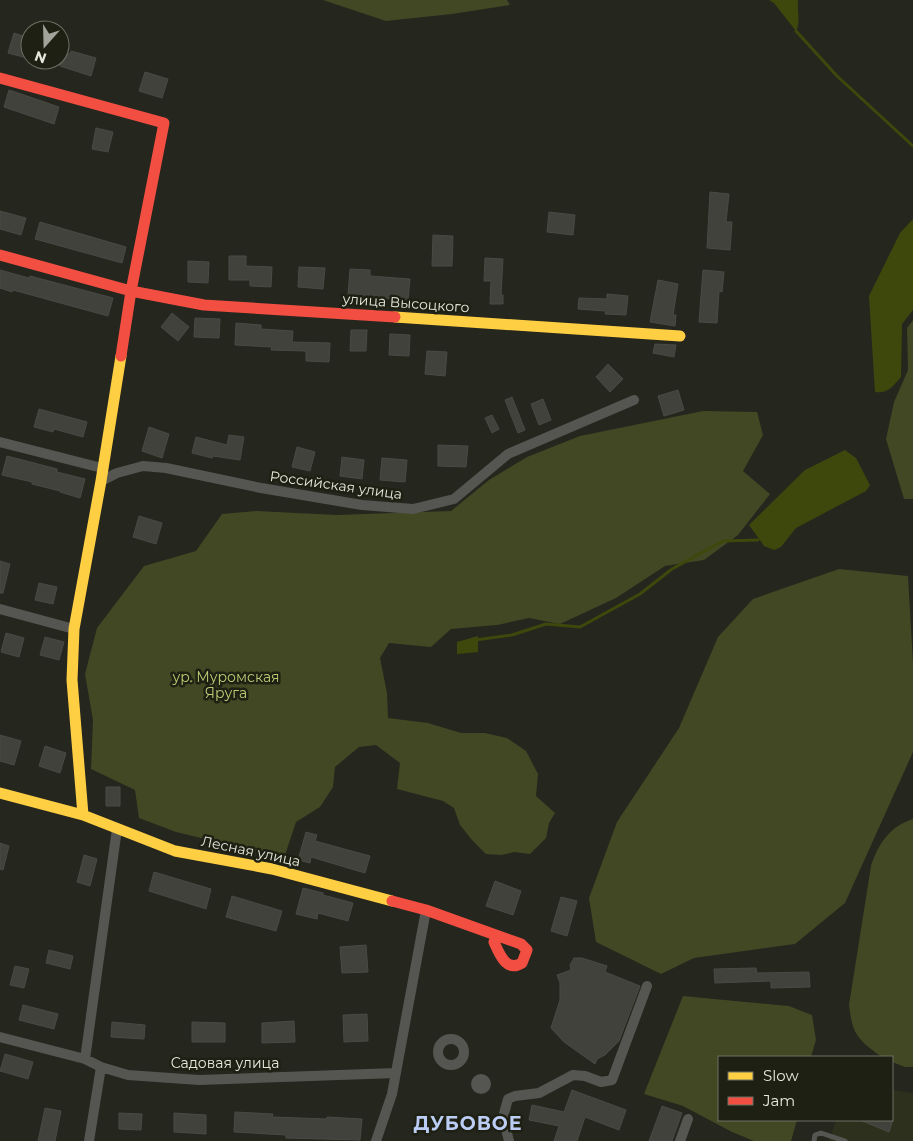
<svg xmlns="http://www.w3.org/2000/svg" width="913" height="1141" font-family="Montserrat,sans-serif">
<rect width="100%" height="100%" fill="#25261e"/>
<path fill="#2d301d" d="M892 1090 913 1093V1141H829L836 1120H892Z"/>
<path fill="#424823" d="M323 0H507L510 5 452 14 386 21Z
M913 320V499H904L886 439 894 402 908 370 907 328Z
M703 411 757 412 763 435 743 471 770 494 738 535 704 560 665 566 616 598 560 624 529 618 497 625 451 629 431 647 389 643 380 658 387 693 388 718 428 723 461 733H485L507 738 526 751 538 774 536 796 555 813 549 823 546 838 530 854 514 852 501 855 486 854 472 840 460 825 454 808 443 801 397 789 400 763 376 745 359 747 335 767 333 787 320 807 296 822 284 858 176 832 139 818 135 790 91 769 93 720 85 674 97 628 144 566 196 551 222 514 257 511 336 515 451 511 489 480 527 457 580 436Z
M839 569 908 576 913 664V752L845 903 795 944 694 958 661 974 596 942 589 898 617 822 679 728 718 637 753 599Z
M913 819V1067H905L892 1062V1057C880 1057 880 1056 871 1049 853 1035 852 1026 849 1005L871 866C878 844 890 826 913 819Z
M683 996 789 1006 812 1015 816 1040 811 1057H719V1120H797L791 1141H754L732 1132 683 1106 644 1094Z"/>
<path fill="#3f480c" d="M769 0H798C797 10 801 22 796 31L774 3Z
M913 219V310L902 324 901 377C893 386 888 394 875 392L869 296 900 233Z
M845 450 856 458 870 485 866 491 796 528 781 547 774 550 764 546 749 525 805 470Z
M478 636V652L457 654V642Z"/>
<g fill="none" stroke-linecap="round" stroke-linejoin="round">
<path stroke="#3f480c" stroke-width="3" d="M796 31 837 76 913 146
M475 640 512 635 546 624 580 627 640 594 672 569 723 541 758 540"/>
</g>
<path fill="#41423c" stroke="#494a44" d="M14 33 30 38V49L27 58 8 53Z
M60 51 70 54 71 51 96 58 91 76 60 66Z
M145 72 168 79 162 98 139 91Z
M9 90 59 107 54 124 4 107Z
M96 128 113 132 108 152 92 149Z
M710 192 729 194 726 222H732L730 250 707 248Z
M0 211 26 218 21 235 0 229Z
M549 212 575 215 573 235 547 232Z
M40 222 126 247 122 263 35 239Z
M433 235 453 236 452 266H432Z
M229 256H246V266L272 267 271 287 250 286V280H229Z
M485 258 503 259 501 295H503V304H490L491 281H484Z
M188 261 209 262 208 283 188 282Z
M299 267 325 268 323 289 298 287Z
M350 269 370 270V276L410 279 408 300 348 295Z
M0 270 29 278 30 276 113 298 108 316 13 290 12 292 0 288Z
M703 270 724 272 722 292 719 291 717 323 699 322Z
M658 280 678 284 673 315H676L675 326 650 322Z
M607 294 628 296 626 315 605 314 606 311 578 309 579 298 607 299Z
M172 313 189 327 178 341 161 327Z
M195 318 220 319 219 338 194 337Z
M236 323 261 325V329L293 331 292 342 330 343 329 362 306 361V351L271 350 272 347 235 345Z
M351 330H367L366 351H350Z
M390 334 410 335 409 356 389 355Z
M655 344 676 345 674 357 653 353Z
M427 351 447 352 445 376 425 374Z
M608 364 623 379 610 392 596 377Z
M678 390 684 410 664 416 658 396Z
M512 397 525 430 518 433 505 400Z
M543 399 551 420 539 425 531 404Z
M39 409 87 422 83 437 54 429 53 432 34 427Z
M492 415 499 429 492 433 485 418Z
M149 427 169 434 162 458 142 451Z
M229 435 244 437 240 460 213 456 212 458 192 453 196 437 227 445Z
M438 445 468 446 466 467 438 466Z
M297 447 315 452 310 471 292 467Z
M7 456 57 469V472L85 479 80 498 60 492V491L32 484V482L2 475Z
M342 457 364 460 362 479 340 476Z
M382 458 407 460 405 482 380 480Z
M139 516 162 523 156 544 133 537Z
M0 561 10 564 3 593H0Z
M39 583 57 587 53 604 35 600Z
M6 633 24 638 19 657 1 652Z
M45 637 64 642 59 660 40 655Z
M0 735 21 741 14 765 0 761Z
M45 746 66 753 60 773 39 766Z
M106 787H120V806H106Z
M306 832 317 835 315 841 370 856 365 873 311 857 310 863 298 860Z
M0 843 9 846 3 870 0 869Z
M84 855 97 859 90 886 77 882Z
M154 872 211 889 206 909 149 891Z
M495 881 521 891 513 915 486 906Z
M303 888 323 893V895L353 903 348 921 318 913 317 919 296 914Z
M232 896 282 911 276 931 226 917Z
M561 897 577 901 567 936 551 931Z
M366 945 368 972 342 973 340 947Z
M49 950 73 956 70 969 46 963Z
M574 958H582L607 966 605 972 640 986 619 1041 605 1055 597 1059 595 1064 564 1042 551 1028 560 1000V983L557 975 571 970 570 965Z
M15 966 29 969 24 988 10 985Z
M756 968 757 973 809 972 810 987 771 988V981L715 983 714 969Z
M23 1005 58 1014 54 1029 19 1020Z
M367 1014 368 1041 344 1042 343 1015Z
M294 1021 295 1042 262 1043V1023Z
M112 1022 145 1025 144 1039 111 1037Z
M192 1022 225 1023V1042H192Z
M5 1054 33 1062 28 1079 0 1071Z
M572 1090 626 1110 619 1130 585 1117 577 1141H554L559 1126 529 1120 532 1105 564 1112Z
M662 1106 682 1113 672 1141H649Z
M45 1108 61 1111 55 1141H38Z
M235 1112 273 1114 272 1117 327 1119V1117L362 1119 360 1140 286 1138V1135L234 1132Z
M119 1113 142 1114 141 1130 119 1129Z
M174 1113 206 1115V1134L174 1132Z
M860 1120H893L889 1132Z"/>
<g fill="none" stroke-linecap="round" stroke-linejoin="round">
<path stroke="#555651" stroke-width="5" d="M814 1141 815 1135 821 1133 845 1141"/>
<path stroke="#555651" stroke-width="10" d="M0 442 102 468
M101 481 117 473 143 466 166 468 261 488 362 505 413 509 454 499 508 454 634 400
M0 609 74 629
M0 1037 85 1059 101 1067 128 1075 199 1080 396 1073
M438 1052a13 13 0 1 1 26 0a13 13 0 1 1-26 0Z
M85 1059 117 829
M476 1084a5 5 0 1 1 10 0a5 5 0 1 1-10 0Z
M89 1141 101 1067
M376 1141 392 1094 426 910
M509 1141 503 1117 508 1099 515 1096 539 1093 573 1075 585 1076 601 1082 612 1080 647 986
M680 1141 688 1119"/>
<path stroke="#ffcf43" stroke-width="11" d="M395 317 680 336
M0 793 83 815 175 851 272 869 392 901
M83 815 72 680 74 629 101 481 121 356"/>
<path stroke="#f24e42" stroke-width="11" d="M0 78 164 123 131 291 121 356
M0 255 131 291 204 305 395 317
M392 901 426 910 521 944 527 950 522 963C506 973 499 953 494 942L496 936"/>
</g>
<g text-anchor="middle" dominant-baseline="central" stroke-width="5" stroke-linejoin="round" paint-order="stroke">
<g font-size="14" fill="#e6e8de" stroke="#1d2012">
<text transform="translate(406 303) rotate(4)">улица Высоцкого</text>
<text transform="translate(336 485) rotate(8)">Российская улица</text>
<text transform="translate(251 851) rotate(12)">Лесная улица</text>
<text x="225" y="1063">Садовая улица</text>
</g>
<g font-size="14" fill="#bbcc73" stroke="#1d2012">
<text x="226" y="677">ур. Муромская<tspan x="226" dy="16">Яруга</tspan></text>
</g>
<g font-size="19" font-weight="bold" letter-spacing="1" fill="#bccdf5" stroke="#1d2012">
<text x="468" y="1123">ДУБОВОЕ</text>
</g>
</g>
<rect x="718" y="1056" width="175" height="65" fill="#1d2012" stroke="#6d7064"/>
<rect x="728" y="1072" width="25" height="8" fill="#ffcf43" stroke="#6d7064"/>
<text x="763" y="1081" font-size="15" fill="#e6e8de">Slow</text>
<rect x="728" y="1097" width="25" height="8" fill="#f24e42" stroke="#6d7064"/>
<text x="763" y="1106" font-size="15" fill="#e6e8de">Jam</text>
<g transform="translate(45 45) rotate(200)"><circle r="24" fill="#1d2012" stroke="#6d7064"/>
<path d="M0-4L9 19L0 12L-9 19Z" fill="#a2a49b"/>
<text y="-8" font-size="14" font-weight="bold" text-anchor="middle" fill="#e6e8de">N</text>
</g>
</svg>
